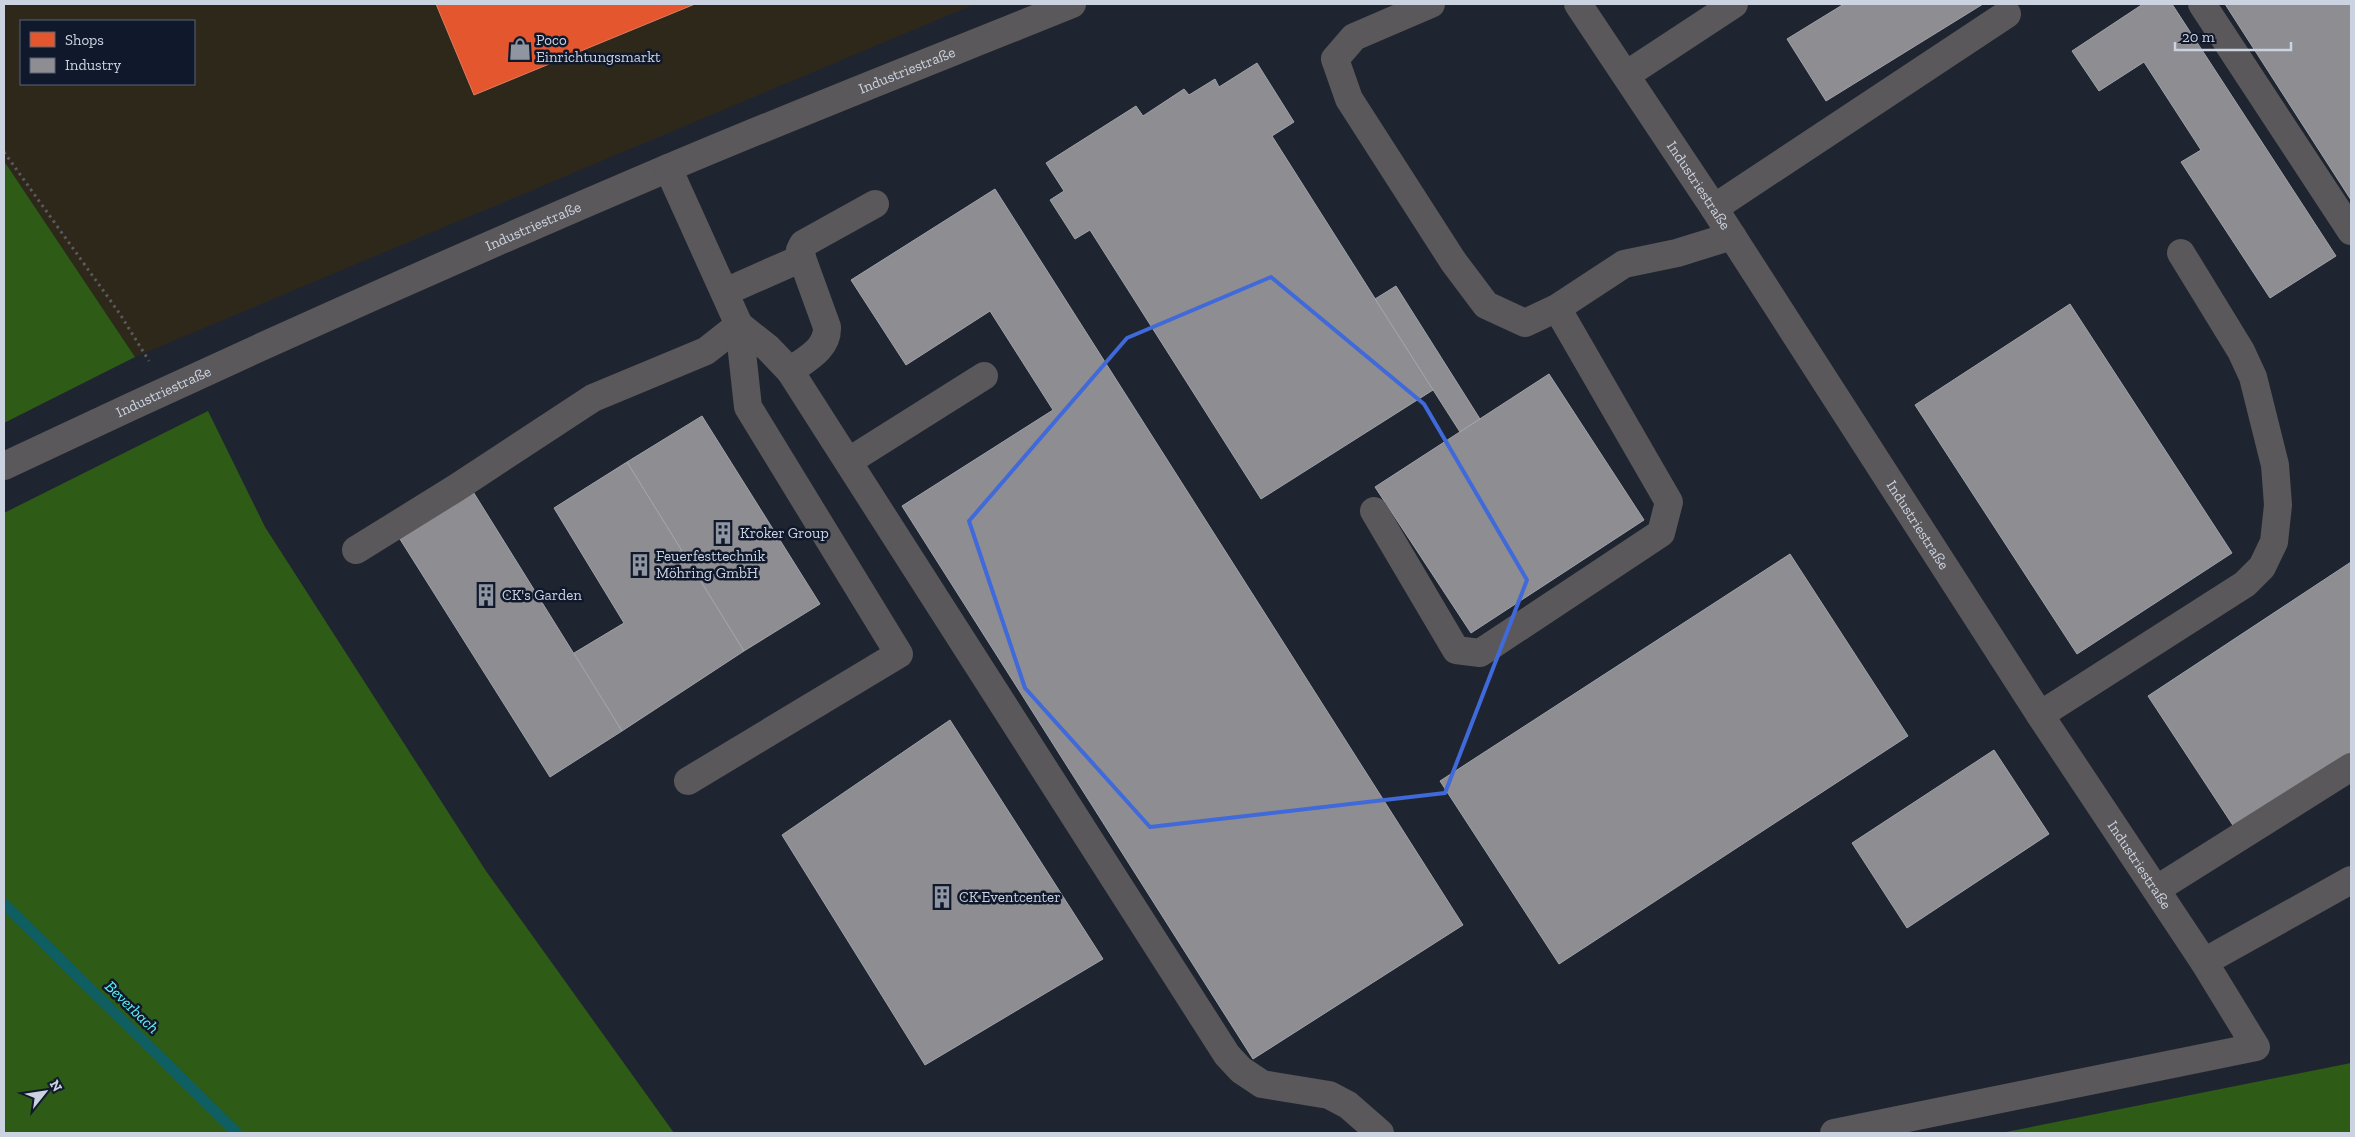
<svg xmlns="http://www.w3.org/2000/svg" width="2355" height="1137" font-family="'Zilla Slab',serif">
<rect width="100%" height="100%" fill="#1f2530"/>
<path fill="#2e281b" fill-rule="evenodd" d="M4 4H975L135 357 4 161ZM21 21H194V84H21Z"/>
<path fill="#2e5b15" d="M4 161 135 357 4 423Z
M208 411 265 527 486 871 674 1133H4V513Z
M2351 1063V1133H2001Z"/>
<path fill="#e4572e" stroke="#dd7c63" d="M436 4H695L474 95Z"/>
<path fill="#8d8d92" stroke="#a0a2a9" d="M1844 4H1983L1826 101 1787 39Z
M2143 4H2172L2336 256 2270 298 2181 162 2201 150 2144 62 2099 91 2072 51Z
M2225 4H2351V200Z
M1257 63 1294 122 1272 136 1433 390 1261 499 1090 230 1075 239 1050 200 1064 191 1046 163 1136 106 1143 116 1184 89 1189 95 1215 79 1219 87Z
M995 189 1463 925 1253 1059 902 506 1053 410 990 311 906 365 851 280Z
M1396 286 1480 419 1460 432 1375 299Z
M2070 304 2232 553 2077 654 1915 405Z
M1549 374 1644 520 1471 633 1375 487Z
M702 416 820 604 744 651 627 462Z
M627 462 744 651 622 731 574 653 624 623 554 508Z
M472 490 622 731 550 777 398 536Z
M1790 554 1908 736 1559 964 1440 781Z
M2351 562V754L2236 830 2148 696Z
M950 720 1103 959 925 1065 782 835Z
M1994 750 2049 834 1907 928 1852 843Z"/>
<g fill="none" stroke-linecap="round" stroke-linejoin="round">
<path stroke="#0f5e62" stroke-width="11" d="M4 904 237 1133"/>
<path stroke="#5a595d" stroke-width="3" stroke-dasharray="2.5 4" stroke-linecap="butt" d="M4 152 120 314 149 361"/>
<g stroke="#5a585a" stroke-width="28">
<path d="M1431 4 1354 37 1335 59 1349 99 1453 261 1486 305 1525 323 1557 308 1624 264 1677 253 1732 236"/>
<path id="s1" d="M1578 4 1714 208 2040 715 2204 962 2256 1047 1834 1133"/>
<path d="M2202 4 2351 231"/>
<path d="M1626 75 1734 4"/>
<path d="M1714 208 2007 14"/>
<path d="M725 292 802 258"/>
<path d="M739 325 768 348 790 371 1227 1055 1241 1070 1262 1084 1329 1095 1348 1105 1380 1133"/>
<path d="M790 371C806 359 828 349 827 327L802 258 800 250 803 244 875 204"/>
<path d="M849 461 984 376"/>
<path id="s2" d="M4 466C222 363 443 264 666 169 800 112 936 59 1072 4"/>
<path d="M1374 511 1456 650 1480 653 1661 533 1669 502 1557 308"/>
<path d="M356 550 456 488 593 398 706 351 739 325 668 168"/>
<path d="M2040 715 2245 584 2262 567 2274 542 2278 505 2275 465 2253 377 2241 351 2181 253"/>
<path d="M688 781 899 654 748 407 739 325"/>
<path d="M2157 889 2351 767"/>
<path d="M2204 962 2351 880"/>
</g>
</g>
<path fill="none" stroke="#4069da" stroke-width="4" stroke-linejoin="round" d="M1271 277 1424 404 1527 580 1445 793 1150 827 1025 688 969 521 1127 338Z"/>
<defs>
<symbol id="shop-bare" viewBox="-9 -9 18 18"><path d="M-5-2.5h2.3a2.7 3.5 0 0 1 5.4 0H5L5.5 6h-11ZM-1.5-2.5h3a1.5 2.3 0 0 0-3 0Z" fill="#8f96a2" stroke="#10192c" stroke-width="2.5" paint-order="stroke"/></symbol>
<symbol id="building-bare" viewBox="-9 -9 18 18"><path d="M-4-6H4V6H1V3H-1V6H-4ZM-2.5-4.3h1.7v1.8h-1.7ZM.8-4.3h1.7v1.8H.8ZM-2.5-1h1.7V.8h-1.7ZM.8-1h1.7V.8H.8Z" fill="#8f96a2" stroke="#10192c" stroke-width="2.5" paint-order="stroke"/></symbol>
</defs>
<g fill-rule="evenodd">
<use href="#shop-bare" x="504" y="33" width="32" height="32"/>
<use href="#building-bare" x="707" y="517" width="32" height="32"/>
<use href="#building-bare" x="624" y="549" width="32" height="32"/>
<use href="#building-bare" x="470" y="579" width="32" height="32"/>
<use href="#building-bare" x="926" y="881" width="32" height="32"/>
</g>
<g text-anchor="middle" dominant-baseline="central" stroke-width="5" stroke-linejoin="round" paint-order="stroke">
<g font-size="15" fill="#ccd3e0" stroke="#10192c" text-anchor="start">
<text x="536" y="40">Poco<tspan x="536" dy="17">Einrichtungsmarkt</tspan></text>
<text x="740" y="533">Kroker Group</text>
<text x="656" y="556">Feuerfesttechnik<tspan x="656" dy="17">Möhring GmbH</tspan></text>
<text x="502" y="595">CK's Garden</text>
<text x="959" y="897">CK Eventcenter</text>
</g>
<g font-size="15" fill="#ccd3e0" stroke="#10192c">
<text stroke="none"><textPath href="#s2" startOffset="986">Industriestraße</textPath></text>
<text stroke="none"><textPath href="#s1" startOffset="218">Industriestraße</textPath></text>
<text stroke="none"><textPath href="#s2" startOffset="581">Industriestraße</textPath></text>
<text stroke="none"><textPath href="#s2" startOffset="176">Industriestraße</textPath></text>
<text stroke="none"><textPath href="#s1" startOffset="622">Industriestraße</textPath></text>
<text stroke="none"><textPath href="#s1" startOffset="1028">Industriestraße</textPath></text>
</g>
<g font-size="16" font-style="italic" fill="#60f2f8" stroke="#10192c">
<text transform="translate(132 1007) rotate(44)">Beverbach</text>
</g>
</g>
<rect width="2355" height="1137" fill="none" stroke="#ccd3e0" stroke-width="10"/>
<rect x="20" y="20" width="175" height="65" fill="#10192c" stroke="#5b6374"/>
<rect x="30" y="32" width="25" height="15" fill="#e4572e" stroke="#5b6374"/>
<text x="65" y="45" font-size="15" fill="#ccd3e0">Shops</text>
<rect x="30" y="58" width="25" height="15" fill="#8d8d92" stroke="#5b6374"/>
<text x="65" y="70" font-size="15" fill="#ccd3e0">Industry</text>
<g transform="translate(45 1092) rotate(60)" stroke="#10192c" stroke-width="4" paint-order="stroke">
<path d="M0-4L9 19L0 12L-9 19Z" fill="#ccd3e0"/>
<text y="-8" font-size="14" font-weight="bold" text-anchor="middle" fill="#ccd3e0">N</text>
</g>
<path d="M2175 42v8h116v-8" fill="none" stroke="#ccd3e0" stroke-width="2.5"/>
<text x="2182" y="42" font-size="15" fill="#ccd3e0" stroke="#10192c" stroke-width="4" paint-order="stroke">20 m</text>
</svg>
